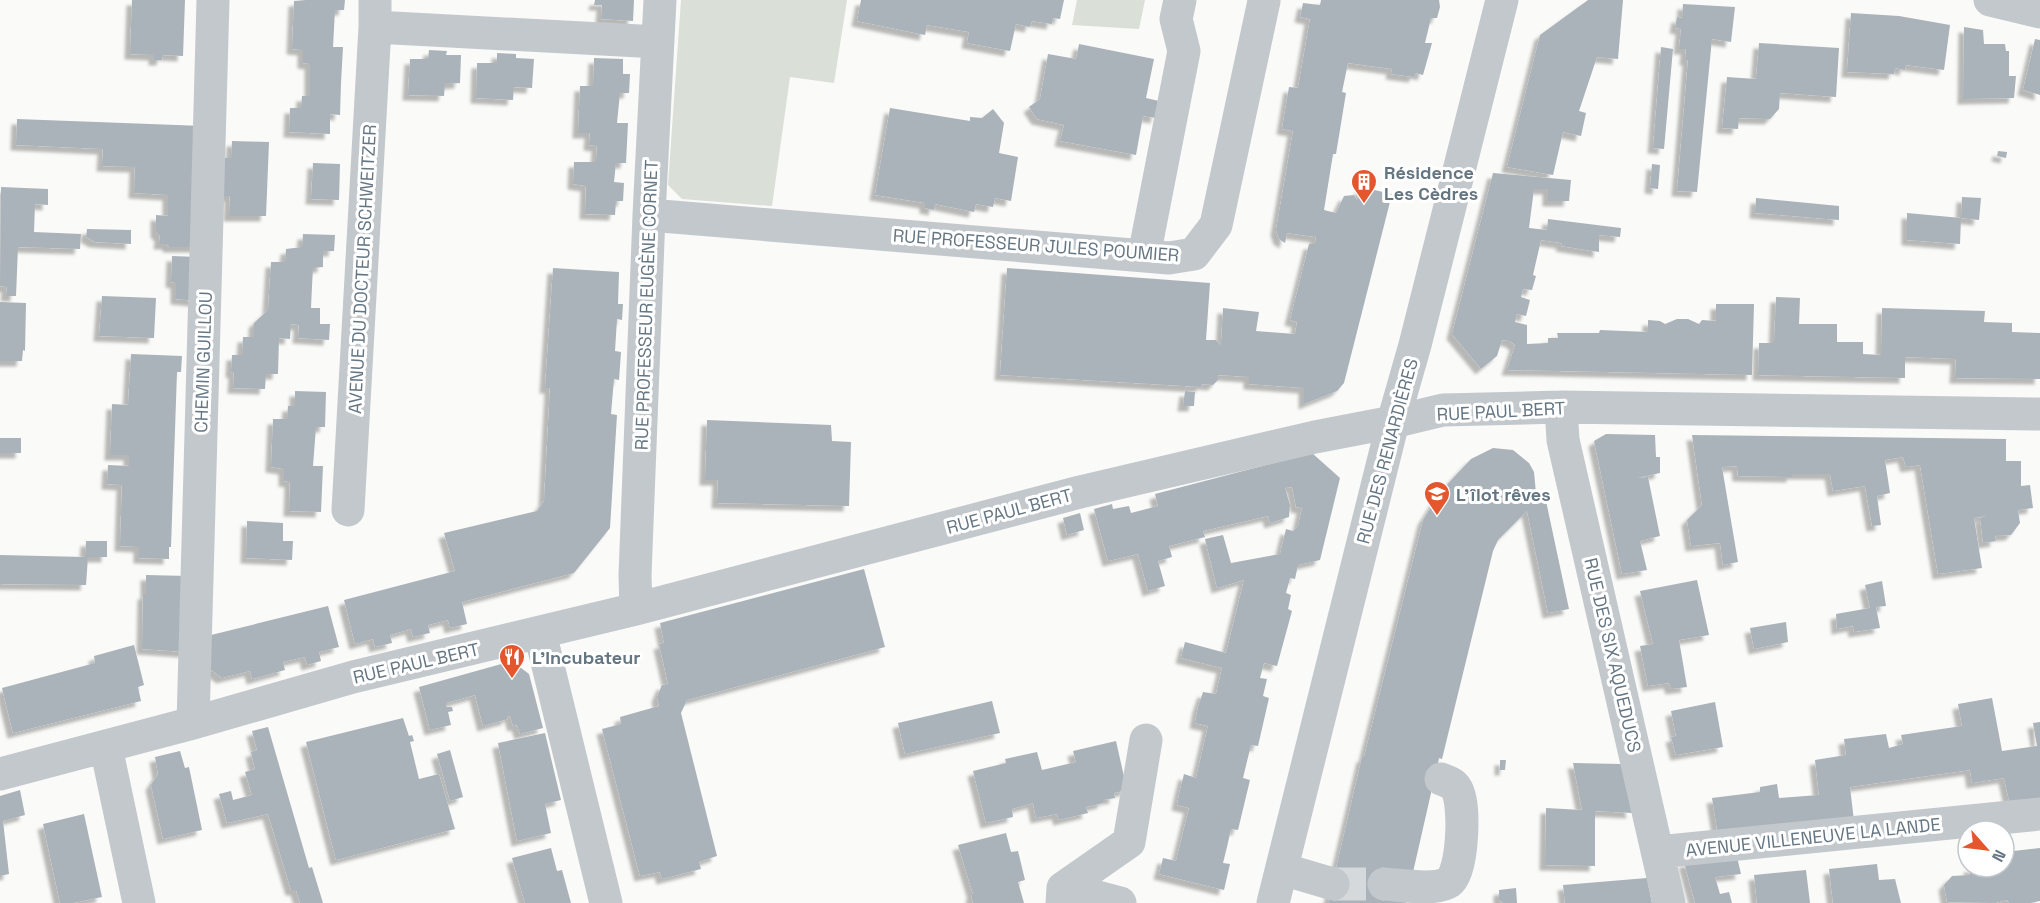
<svg xmlns="http://www.w3.org/2000/svg" width="2040" height="903" font-family="'Space Grotesk',sans-serif">
<defs>
<filter id="shadow"><feDropShadow dx="-5.5" dy="5.5" stdDeviation="1.5" flood-color="#0004"/></filter>
</defs>
<rect width="100%" height="100%" fill="#fafaf8"/>
<path fill="#dadfd7" d="M681 0H847L834 83 790 77 772 206 682 199 668 185Z
M1077 0H1145L1139 29 1072 25Z"/>
<path fill="#aab3b9" filter="url(#shadow)" d="M132 0H185L183 56 163 55 162 60H154V55L130 54Z
M306 0H345L344 10H335L333 47H343L341 83 340 115 330 114V134L289 132 290 108H301L302 96H310V64L303 63V50L292 49 294 1Z
M595 0H634L633 21 601 19 602 5H594Z
M861 0H1064L1060 19 1053 18 1052 24 1032 21 1030 27 1016 24 1010 51 967 43 969 32 927 25 925 35 857 21Z
M1321 0H1439L1440 7 1437 18H1431L1425 43H1432L1423 75 1416 73 1414 77 1391 74 1392 69 1348 63 1342 92 1346 93 1336 154H1333L1324 210 1336 213 1344 196 1354 195 1357 200 1361 187 1392 194 1344 383 1337 391 1304 404V388L1249 384V377L1218 375V380L1213 385 1202 384 1201 387 1000 375 1007 268 1210 283 1206 340H1216L1221 345 1223 308 1259 312 1256 331 1295 334 1297 322 1290 320 1309 244H1315L1316 237 1287 233 1285 243 1279 239 1276 230 1293 131 1282 129 1289 87 1298 88 1310 19 1300 17 1303 3 1320 5Z
M1588 0H1623L1618 59 1597 57 1579 111 1586 113 1581 136 1563 132 1553 175 1507 167 1540 35Z
M1683 4 1735 7 1731 42 1712 39 1697 192 1677 191 1688 60H1685L1686 49H1679L1681 29 1675 28 1677 17 1682 18Z
M1851 13 1899 16 1950 25 1944 70 1906 65 1905 70 1895 68 1894 74 1847 72Z
M1964 27 1983 30 1984 44H2005L2006 51H2009V76H2016L2014 98 1963 99Z
M2035 39 2040 40V95L2023 90Z
M1759 43 1839 48 1836 97 1780 93 1779 109 1770 119 1739 118 1738 129 1722 128 1727 77 1756 79Z
M1079 44 1154 59 1146 98 1159 101 1156 118 1143 116 1136 155 1060 141 1064 125 1037 119 1029 107 1040 99 1048 54 1076 59Z
M1661 47 1673 49 1664 149 1653 148Z
M429 50 447 51 446 55H461L460 83 445 84 444 96 408 95 410 59H428Z
M497 53 516 54V58L534 59 532 88 514 87 513 100 476 98 477 63H497Z
M594 58 623 59V74H630L629 93H620L617 123H628L626 163H616L614 182 624 183 623 201H616L615 215 585 214 586 186 573 184 574 162H596L597 146 589 145 590 133H578L580 86H593Z
M890 108 970 121V117L982 118 993 109 1004 123 999 153 1018 157 1011 201 995 198 993 207 976 204 974 212 935 204 934 210 925 208V203L875 195Z
M17 119 203 126 198 247H169L167 244H159L160 236 156 232V215L168 216V195L134 193 135 167 102 166 103 149 16 145Z
M232 141 269 142 266 216H229L230 196H220L221 158H231Z
M1998 151 2007 152 2006 158 1997 156Z
M313 163 340 164 339 200 311 199Z
M1652 164 1660 165 1658 189 1650 188Z
M1493 173 1571 180 1569 201H1548V189H1534L1529 228 1547 230 1548 219 1621 228 1620 237 1599 235V252L1561 246 1562 243 1541 240 1533 275 1536 276 1532 290 1523 289 1521 297 1530 300 1526 316 1517 314 1515 322 1527 325V344L1548 343V338H1558L1557 333H1599L1600 330 1648 332V320L1660 321 1665 324 1677 319H1688L1699 324 1702 320 1716 321V304H1754L1752 375 1507 370 1515 345 1510 341 1502 340 1497 356 1481 369 1452 334Z
M1 187 48 189V205L35 204 34 232 81 234 80 249 18 247 16 296H6L7 287 0 286Z
M1962 197 1981 198 1979 220 1961 218Z
M1756 198 1839 206V220L1755 213Z
M1907 213 1961 218 1960 244 1907 240Z
M87 229 131 230V244L95 242 86 237Z
M303 234 335 235 334 251H323V267L313 268 312 286 311 308H320V324H330L329 340 298 338 299 325 291 324 290 339 279 338 278 374H266L265 389 233 388 234 373 231 372 232 355H242L243 337H254V323L268 310 271 262H285L286 249 302 247Z
M172 256 198 257 197 301 176 299V283L171 282Z
M553 268 619 272 618 304H623L622 320 617 319 615 351 621 352 619 380 614 379 611 414 617 415 610 528 574 573 462 602 467 624 450 628 448 620 428 625 430 633 413 637 411 629 390 635 392 643 375 647 373 639 355 644 344 600 455 571 444 533 537 511 544 501 550 388H545Z
M102 296 156 298 154 338 99 336Z
M1776 297 1800 298 1799 324H1837V342H1863V354L1881 355 1882 308 1985 311 1984 322 2012 323V332L2040 333V379L1955 378 1956 359 1905 357V378L1758 375 1759 343H1774Z
M0 302 26 303 25 351 23 350 22 361H0Z
M131 354 182 356 181 372H177L171 547H169V559L139 558V547L120 546 122 485 107 484 108 465 129 466V455H110L112 404 128 405Z
M295 391 326 392 325 427H316L313 466H323L321 512 289 511 290 482 284 481V469L271 467 273 419H287L288 406H295Z
M1185 391 1195 392 1194 406H1183Z
M707 420 831 425 832 441 851 442 849 506 717 503 718 480H705Z
M1606 434 1655 435 1656 457H1660V473L1637 478 1648 477 1660 536 1640 541 1647 570 1622 574 1594 441Z
M1692 435 2006 439V461H2021V486L2030 485 2033 508 2018 510 2020 523 2011 535 1995 536 1996 541 1983 543 1980 518 1986 516 1974 518 1982 568 1938 574 1920 465 1906 467 1903 457 1885 460 1890 493 1877 496 1881 525 1872 526 1865 486 1833 491 1830 474H1792V477L1738 476 1737 466 1722 467 1738 562 1723 565 1720 543 1691 546 1687 520 1702 505Z
M0 438H21V453H0Z
M1493 448 1513 450 1529 463 1534 472 1536 493 1532 504 1546 501 1569 609 1548 613 1527 511 1498 540 1493 551 1442 759 1439 758 1406 903H1328L1362 757H1364L1423 520 1441 491 1471 459Z
M1312 453 1340 478 1320 560 1298 565 1295 579 1290 578 1286 593 1291 595 1288 609 1292 611 1277 666 1264 663 1260 678 1267 679 1263 696 1269 698 1258 746 1251 745 1243 778 1250 780 1238 830 1231 829 1227 847 1223 863 1230 864 1224 890 1159 874 1163 858 1176 861 1189 808 1177 805 1180 790 1184 774 1196 778 1208 726 1195 723 1198 707 1203 692 1216 694 1222 668 1181 658 1185 642 1226 653 1244 580 1217 588 1205 539 1223 535 1231 563 1280 554 1286 529 1293 531 1298 526 1302 508 1296 507 1292 487 1285 488 1290 505 1289 517 1270 523 1268 516 1203 531 1205 537 1169 546 1172 557 1158 561 1165 586 1148 591 1138 554 1108 561 1094 509 1112 504 1113 509 1129 506 1131 513 1158 506 1155 494Z
M1080 513 1084 530 1067 535 1063 518Z
M247 521 283 523V541H293L292 560 246 558Z
M86 541H107V557H88L86 585 0 584V555L85 557Z
M864 569 885 647 687 700 681 713 717 856 699 862 701 869 662 879 660 872 640 876 602 729 621 724 620 717 659 706 657 697 662 685 668 684 659 644 664 643 660 623Z
M146 575 188 576 186 652 142 649 143 594H146Z
M1697 580 1709 635 1679 640 1687 687 1671 689 1669 683 1648 686 1640 646 1653 644 1640 591Z
M1882 581 1886 606 1876 607 1880 628 1854 632 1853 626 1837 629 1836 614 1870 608 1865 585Z
M328 606 339 647 319 652 321 661 307 665 305 657 283 662 285 670 252 679 250 671 222 678 206 666 207 636Z
M1786 622 1788 642 1754 649 1750 628Z
M134 645 144 685 138 687 141 701 13 733 2 688 95 663 94 656Z
M512 661 529 674 543 728 520 734 517 725 513 726 510 716 507 717 508 719 483 726 475 695 446 703V707H452L453 711 448 712 451 725 430 730 419 687Z
M1992 698 2002 751 2037 746 2033 723 2040 722V802L2010 805 2004 778 1972 783 1970 770 1850 787 1854 821 1718 835 1712 798 1760 792V787L1777 784 1779 798 1819 795 1815 760 1846 755 1844 739 1886 734 1889 748 1903 744 1901 735 1962 726 1958 704Z
M992 701 1000 733 905 754 898 723Z
M1715 702 1723 747 1676 755 1671 737 1676 736 1671 711Z
M403 718 409 736 412 735 414 741 410 742 419 779 439 774 455 829 336 860 306 742Z
M268 727 309 868 312 867 323 903H300L296 890H291L268 814 227 823 219 794 231 791 233 800 252 795 245 772 255 769 251 752 257 750 252 731Z
M545 733 561 800 545 804 551 833 517 841 498 743Z
M1116 741 1127 790 1114 793 1115 798 1103 800V803L1086 807 1088 813 1059 820 1057 814 1036 818 1033 803 1012 809 1013 817 986 823 973 771 1006 763 1005 759 1037 752 1042 770 1076 762 1073 751Z
M450 750 463 797 450 801 437 754Z
M180 751 185 768 189 767 202 830 163 839 151 785 158 774 155 757Z
M1500 760H1506L1505 770H1500Z
M1573 763 1621 764 1632 813 1595 811V866L1545 865 1546 808 1582 810Z
M20 790 25 815 3 821 9 874 0 876V796Z
M84 814 102 897 73 903H60L43 824Z
M1006 833 1011 852 1018 851 1025 880 1018 882 1024 903H973L971 894H973L958 845Z
M551 848 557 871 562 870 571 903H525L512 858Z
M2040 848V901L2030 903H2009L2007 900 1995 903 1947 902 1944 885 1952 876 1970 875 1969 867H2004V852Z
M1737 857 1741 874 1715 877 1720 894 1729 892 1732 903H1695L1684 862Z
M1877 864 1879 880 1895 879 1901 903H1833L1829 869Z
M1806 870 1810 903H1757L1754 875Z
M1647 878 1652 903H1565L1563 885Z
M1516 888 1517 903H1503L1499 900V890Z"/>
<g fill="none" stroke-linecap="round" stroke-linejoin="round">
<path stroke="#d5d9db" stroke-width="33" stroke-dasharray="33 16" stroke-linecap="butt" d="M1333 884H1384"/>
<path stroke="#c3c8cc" stroke-width="33" d="M1990 0 2040 12
M375 27 658 42
M649 215 1169 258 1194 254 1216 225 1264 1
M1144 256 1184 51 1176 19 1180 0
M1561 407 1563 440 1669 903
M348 510 375 27V0
M636 609 635 575 649 215 660 0
M540 633 606 903
M193 723 213 0
M106 747 139 903
M0 774 193 723 353 677 636 609 1080 492 1315 437 1393 422 1443 410 1561 407 2040 414
M1658 852 2040 814
M1282 869 1333 884
M1384 884C1400 885 1436 891 1449 882 1463 873 1466 802 1456 788 1453 783 1446 781 1441 779
M1063 888 1120 903
M1062 903 1063 888 1129 842 1146 740
M1273 903 1393 422 1415 345 1502 0"/>
</g>
<defs>
<symbol id="building-pin" viewBox="-11 -11 22 30"><path d="M0 17L-7.5 6A9.5 9.5 0 1 1 7.5 6Z" fill="#e4572e" stroke="#fff"/><path d="M-4-6H4V6H1V3H-1V6H-4ZM-2.5-4.3h1.7v1.8h-1.7ZM.8-4.3h1.7v1.8H.8ZM-2.5-1h1.7V.8h-1.7ZM.8-1h1.7V.8H.8Z" fill="#fff"/></symbol>
<symbol id="school-pin" viewBox="-11 -11 22 30"><path d="M0 17L-7.5 6A9.5 9.5 0 1 1 7.5 6Z" fill="#e4572e" stroke="#fff"/><path d="M0-5L7-2L0 1L-7-2ZM-4 1L0 2.5L4 1V4Q0 6-4 4Z" fill="#fff"/></symbol>
<symbol id="restaurant-pin" viewBox="-11 -11 22 30"><path d="M0 17L-7.5 6A9.5 9.5 0 1 1 7.5 6Z" fill="#e4572e" stroke="#fff"/><path d="M-5-6h1v4h1v-4h1v4h1v-4h1v5L-1.5 .5V6h-2V.5L-5-1ZM5-6V6H3V1.5H1.5Q1.5-4 5-6Z" fill="#fff"/></symbol>
</defs>
<g fill-rule="evenodd">
<use href="#building-pin" x="1349" y="167" width="30" height="40"/>
<use href="#school-pin" x="1422" y="479" width="30" height="40"/>
<use href="#restaurant-pin" x="497" y="642" width="30" height="40"/>
</g>
<g text-anchor="middle" dominant-baseline="central" stroke-width="6" stroke-linejoin="round" paint-order="stroke">
<g font-size="18" font-weight="bold" fill="#657683" stroke="#fff" text-anchor="start">
<text x="1384" y="172">Résidence<tspan x="1384" dy="21">Les Cèdres</tspan></text>
<text x="1456" y="494">L'îlot rêves</text>
<text x="532" y="657">L'Incubateur</text>
</g>
<g font-size="18" fill="#657683" stroke="#fff">
<text transform="translate(1036 245) rotate(4)">RUE PROFESSEUR JULES POUMIER</text>
<text transform="translate(362 269) rotate(-87)">AVENUE DU DOCTEUR SCHWEITZER</text>
<text transform="translate(646 305) rotate(-88)">RUE PROFESSEUR EUGÈNE CORNET</text>
<text transform="translate(203 362) rotate(-88)">CHEMIN GUILLOU</text>
<text transform="translate(1501 411) rotate(-3)">RUE PAUL BERT</text>
<text transform="translate(1387 451) rotate(-75)">RUE DES RENARDIÈRES</text>
<text transform="translate(1009 511) rotate(-15)">RUE PAUL BERT</text>
<text transform="translate(1613 655) rotate(77)">RUE DES SIX AQUEDUCS</text>
<text transform="translate(416 663) rotate(-13)">RUE PAUL BERT</text>
<text transform="translate(1813 837) rotate(-6)">AVENUE VILLENEUVE LA LANDE</text>
</g>
</g>
<g transform="translate(1986 849) rotate(118)"><circle r="28" fill="#ffffff" stroke="#c1c8cd" stroke-width="1.5"/>
<path d="M0-4.5L10 22L0 15L-10 22Z" fill="#e4572e"/>
<text y="-9" font-size="16" font-weight="bold" text-anchor="middle" fill="#657683">N</text>
</g>
</svg>
